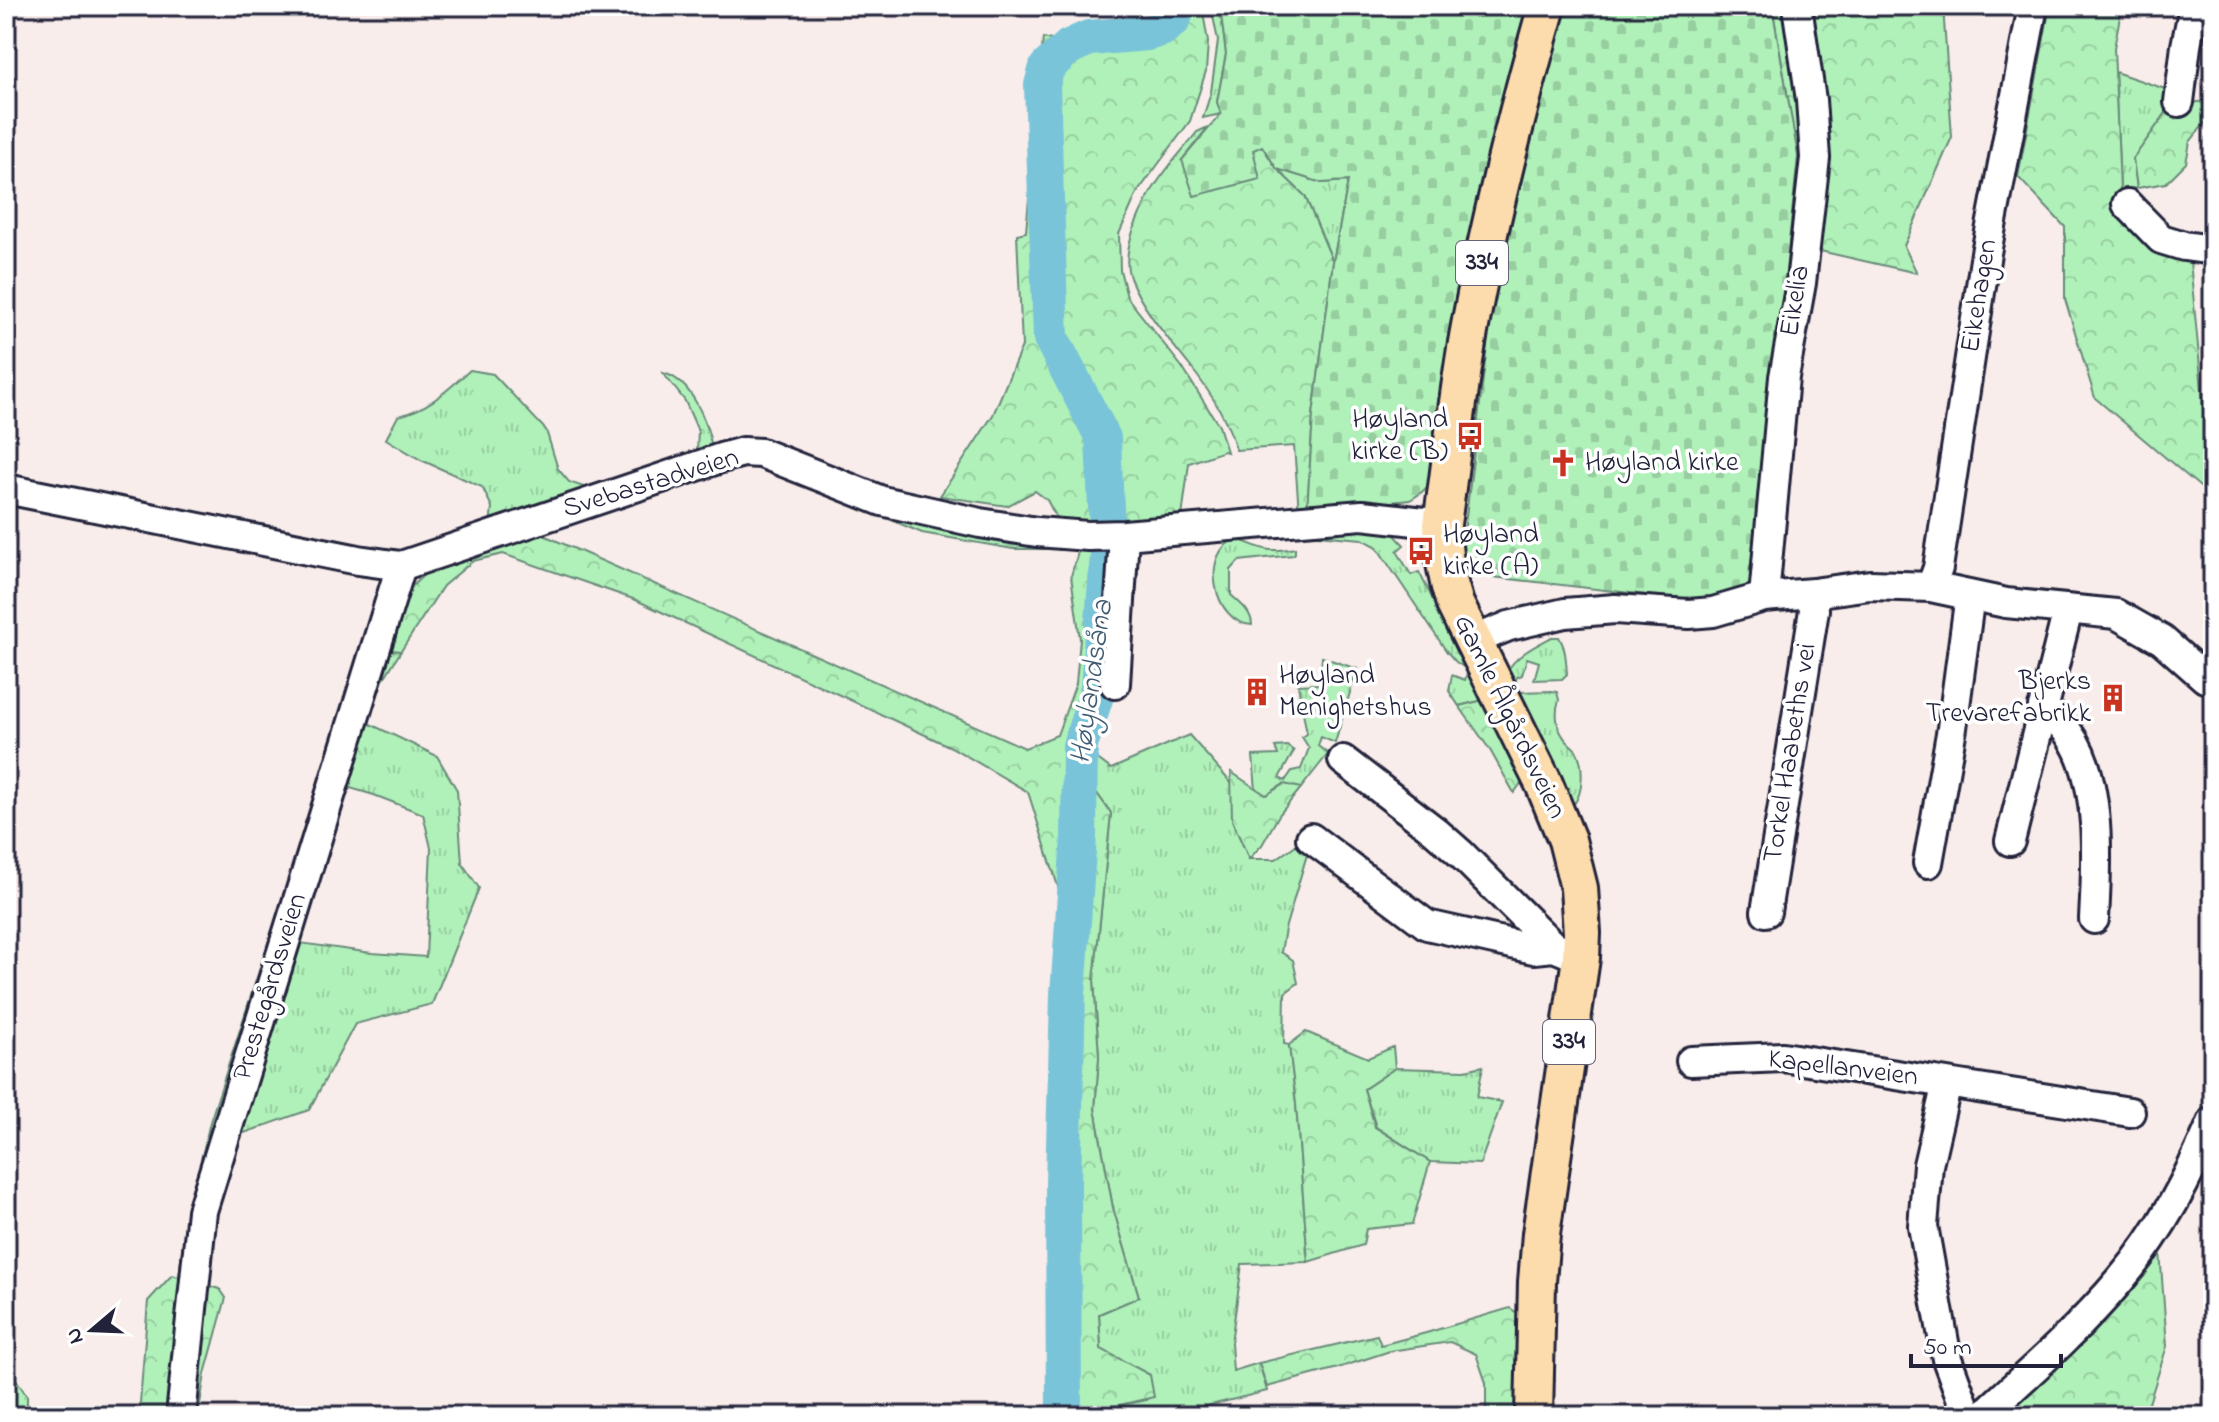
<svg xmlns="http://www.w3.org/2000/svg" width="2219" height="1422" font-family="'Indie Flower',sans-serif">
<defs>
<pattern id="grass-tufts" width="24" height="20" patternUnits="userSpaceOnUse" patternTransform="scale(2)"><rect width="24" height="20" fill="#b0f1b9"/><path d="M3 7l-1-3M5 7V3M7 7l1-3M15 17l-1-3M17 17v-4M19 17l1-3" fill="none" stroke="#97cea0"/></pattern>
<pattern id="forest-crowns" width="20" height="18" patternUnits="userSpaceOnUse" patternTransform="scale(2)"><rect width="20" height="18" fill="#b0f1b9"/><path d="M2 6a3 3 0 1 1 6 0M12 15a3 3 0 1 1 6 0" fill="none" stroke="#97cea0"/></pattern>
<pattern id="cemetery-stones" width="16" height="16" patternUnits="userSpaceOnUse" patternTransform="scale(2)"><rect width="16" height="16" fill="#b0f1b9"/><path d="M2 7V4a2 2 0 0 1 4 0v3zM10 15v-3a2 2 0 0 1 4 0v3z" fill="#97cea0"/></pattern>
</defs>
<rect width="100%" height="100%" fill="#f8edea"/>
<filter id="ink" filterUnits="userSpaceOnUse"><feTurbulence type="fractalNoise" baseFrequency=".0125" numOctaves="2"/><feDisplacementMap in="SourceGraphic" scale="16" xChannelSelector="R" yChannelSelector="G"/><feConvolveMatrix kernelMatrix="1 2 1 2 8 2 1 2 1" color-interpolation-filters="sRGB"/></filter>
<g filter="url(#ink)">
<path fill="url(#grass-tufts)" stroke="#698a7a" stroke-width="2" d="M1211 6H1220L1226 54 1217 102 1221 114 1203 118 1211 92 1218 41Z
M2115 72 2174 92 2171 106 2133 159 2137 188 2120 189Z
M1277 169 1322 183 1348 181 1333 262 1305 196Z
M470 370 493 374 546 430 558 469 569 482 589 489 697 452 698 431 685 401 663 373C692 380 708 423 712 449L490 526 492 507 482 487 421 460 386 439 398 416C429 409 446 391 470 370Z
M1373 526 1393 533 1404 545 1397 551 1411 575 1419 572 1484 700 1459 706 1449 691 1452 675 1465 680 1468 670 1456 662 1447 652 1376 546 1362 539 1317 535 1315 529Z
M1237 539C1263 549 1266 553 1295 548V553L1293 555 1239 561 1231 570V595C1240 603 1252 612 1252 625 1213 624 1199 550 1237 539Z
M374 617 188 1280 179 1277 184 1233 210 1122Z
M1552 637H1559C1566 648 1566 661 1567 674L1562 679 1534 680 1539 662 1527 658 1522 675 1517 677 1514 686 1518 692 1552 691 1557 692 1559 700C1555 711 1556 726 1563 736 1566 742 1572 745 1576 750 1584 764 1584 793 1573 805L1563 803 1505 674C1516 655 1533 647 1552 637Z
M384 649 401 651 383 680 368 723 437 756 457 790 462 863 479 888 432 1004 355 1024 309 1110 233 1137 293 942 372 953 426 957 431 848 423 814 374 795 350 788 344 776Z
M1322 657 1357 669 1335 743 1321 737 1318 746 1328 754 1301 788 1284 784 1266 796 1256 790 1253 756 1278 755 1275 747 1287 746 1294 751 1279 778 1285 781 1292 771 1301 769 1309 748 1302 737 1307 734 1298 685 1320 684Z
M1189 735 1232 784V820L1249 859H1276L1303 840 1308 851 1285 929 1281 952 1293 960 1298 983 1285 993 1284 1044 1289 1045 1296 1104 1308 1262 1242 1264 1231 1343 1233 1371 1259 1363 1267 1391 1167 1416H1079V1414L1147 1400 1150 1375 1101 1350 1099 1314 1139 1297 1113 1208 1095 1109 1099 1057 1094 980 1111 813 1088 781 1087 751 1111 769Z
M1483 1066 1477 1097 1502 1102 1480 1164 1430 1162 1376 1127 1364 1089 1395 1068 1465 1070Z"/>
<path fill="url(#forest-crowns)" stroke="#698a7a" stroke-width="2" d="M1182 6H1202L1208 42 1206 71 1190 121 1137 193 1119 234 1120 270 1127 297 1182 367 1219 426 1227 452 1224 451 1189 463 1182 517 1059 523 1047 500 1035 491 1007 506 940 496 993 415 1022 346 1017 234 1026 232 1043 38 1075 46 1160 34 1174 23Z
M1772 6H1943L1952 137 1904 246 1917 273 1789 244 1798 156Z
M2050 6H2122L2114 48 2120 189 2190 261 2212 497 2095 398 2065 299V227L2018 177Z
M2213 100V121L2208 119 2190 142 2186 163 2166 183 2137 188 2133 159 2171 106Z
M1208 127 1182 160 1253 150 1262 146 1277 169 1305 196 1333 262 1313 415 1307 511 1299 512 1294 446 1236 450C1228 418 1209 390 1189 365 1168 338 1143 310 1130 278 1121 254 1137 218 1149 196 1161 173 1181 153 1197 132Z
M882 511 1045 542 1051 549H1013L922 533 877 514Z
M539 533 1025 748 1057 735 1076 683 1080 639 1071 576 1081 542 1105 541 1109 585 1107 676 1087 751 1088 781 1111 813 1094 980 1099 1057 1095 1109 1113 1208 1139 1297 1099 1314 1101 1349 1150 1375 1154 1397 1080 1414 1079 1416H1055L1060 893 1028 792 951 747 636 600 503 554 473 561 443 586 401 651 384 649 390 630 412 586 429 570Z
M1484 700 1526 776 1514 793 1490 750 1459 706Z
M1231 772 1266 795 1284 784 1301 788 1279 815 1262 845 1249 859 1232 820Z
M1306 1032 1368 1058 1393 1047 1395 1068 1364 1089 1375 1127 1430 1162 1412 1224 1366 1229 1363 1245 1308 1262 1296 1104 1289 1045Z
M2160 1251 2167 1346 2145 1416H2008L2014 1402Z
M172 1275 220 1289 226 1298 205 1374 198 1416H139L148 1301Z
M1510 1308 1517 1313V1416H1486V1383L1476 1354 1450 1342 1390 1351 1338 1368 1267 1387 1259 1363 1377 1335 1381 1345 1426 1333Z
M6 1364 27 1396V1405L39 1415 52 1414 55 1416H11L6 1404Z"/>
<path fill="url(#cemetery-stones)" stroke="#698a7a" stroke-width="2" d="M1220 6H1535L1458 285 1438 465C1432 483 1426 491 1410 500L1307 511 1313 415 1333 262 1348 181 1322 183 1277 169 1262 146 1253 150 1260 179 1194 196 1182 160 1221 114 1217 102 1226 54Z
M1560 6H1772L1798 156 1753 589 1690 600 1459 573 1503 216Z"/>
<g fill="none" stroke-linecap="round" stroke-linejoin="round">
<path stroke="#7ac4da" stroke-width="36" d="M1064 1416 1063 1184 1068 994 1079 836 1080 746 1098 689 1108 554 1103 438 1051 338 1042 85 1047 67 1069 47 1089 38 1147 33 1161 29 1173 20 1178 6"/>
<defs>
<path id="minor" d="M2179 102 2186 46 2194 6
M2127 204 2161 239 2184 246 2213 250
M6 489 358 560 401 566 721 458 743 452 761 453 882 501 980 523 1037 532 1088 536 1124 535 1362 515 1442 524
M1931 587 1938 568 1986 253 2033 6
M1764 597 1784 377 1801 283 1815 158 1811 100 1797 6
M1472 641 1509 626 1565 613 1615 609 1689 614 1713 612 1764 597 1813 593 1870 585 1931 587 2006 603 2116 614 2162 640 2205 678 2213 673
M1115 684 1124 535
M2043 707C2052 715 2062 724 2069 734 2102 779 2097 866 2094 919
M1343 760 1435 831 1460 853 1554 947 1581 958
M1311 838 1427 925 1534 949 1554 947
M2010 841 2068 610
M1928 863 1952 728 1970 595
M1766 912 1814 610 1813 593
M1691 1061 1783 1057 2130 1112
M1947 1083 1928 1165 1923 1226 1947 1359 1968 1416
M181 1416 202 1211 401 566
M1982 1416C2030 1372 2080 1328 2121 1279 2161 1232 2189 1177 2213 1121"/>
<path id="major" d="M1534 1416 1537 1282 1541 1234 1581 958 1582 933 1579 888 1567 840 1544 784 1455 604C1446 577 1442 553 1442 524 1451 462 1457 399 1468 337 1488 225 1516 116 1547 6"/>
</defs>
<use href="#minor" stroke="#22223b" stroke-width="34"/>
<use href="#major" stroke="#22223b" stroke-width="42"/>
<use href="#minor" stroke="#fff" stroke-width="28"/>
<use href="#major" stroke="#fcdcac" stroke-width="36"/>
</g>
</g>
<defs>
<symbol id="bus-bare" viewBox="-9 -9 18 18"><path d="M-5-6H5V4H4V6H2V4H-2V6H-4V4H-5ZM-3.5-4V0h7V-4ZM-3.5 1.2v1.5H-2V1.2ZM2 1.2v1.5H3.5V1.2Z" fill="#c8321e" stroke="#fff" stroke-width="2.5" paint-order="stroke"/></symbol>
<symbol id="church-bare" viewBox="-9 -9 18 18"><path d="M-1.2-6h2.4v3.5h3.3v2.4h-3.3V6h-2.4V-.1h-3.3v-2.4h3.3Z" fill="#c8321e" stroke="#fff" stroke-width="2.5" paint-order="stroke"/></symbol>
<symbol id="building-bare" viewBox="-9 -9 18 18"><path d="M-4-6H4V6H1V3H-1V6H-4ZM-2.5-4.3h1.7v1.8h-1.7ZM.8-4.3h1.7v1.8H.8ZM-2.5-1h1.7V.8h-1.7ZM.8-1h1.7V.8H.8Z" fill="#c8321e" stroke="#fff" stroke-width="2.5" paint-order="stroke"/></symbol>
</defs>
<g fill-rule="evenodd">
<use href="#bus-bare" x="1450" y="416" width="40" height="40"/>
<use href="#church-bare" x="1543" y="443" width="40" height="40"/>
<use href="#bus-bare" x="1401" y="531" width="40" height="40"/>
<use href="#building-bare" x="1237" y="672" width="40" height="40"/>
<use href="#building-bare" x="2093" y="678" width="40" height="40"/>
</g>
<g text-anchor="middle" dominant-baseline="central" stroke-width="7" stroke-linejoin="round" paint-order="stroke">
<g fill="#fff" stroke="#646476" stroke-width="2">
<rect x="1456" y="241" width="52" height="44" rx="6"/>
<rect x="1543" y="1020" width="52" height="44" rx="6"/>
</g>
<g font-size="26" font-weight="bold" fill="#22223b">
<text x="1482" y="263">334</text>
<text x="1569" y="1042">334</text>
</g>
<g font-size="28" fill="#22223b" stroke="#fff">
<text transform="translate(1980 296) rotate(-81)">Eikehagen</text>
<text transform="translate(1796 301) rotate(-81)">Eikelia</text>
<text transform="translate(651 484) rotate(-17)">Svebastadveien</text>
<text transform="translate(1509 717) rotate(64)">Gamle Ålgårdsveien</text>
<text transform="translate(1791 753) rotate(-81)">Torkel Haabeths vei</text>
<text transform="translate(271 987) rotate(-73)">Prestegårdsveien</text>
<text transform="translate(1843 1069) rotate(7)">Kapellanveien</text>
</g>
<g font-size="28" fill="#22223b" stroke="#fff" text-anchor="start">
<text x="1448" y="420" text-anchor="end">Høyland<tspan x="1448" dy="32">kirke (B)</tspan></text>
<text x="1585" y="463">Høyland kirke</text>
<text x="1443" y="535">Høyland<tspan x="1443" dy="32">kirke (A)</tspan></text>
<text x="1279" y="676">Høyland<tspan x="1279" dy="32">Menighetshus</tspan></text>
<text x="2091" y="682" text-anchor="end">Bjerks<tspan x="2091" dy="32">Trevarefabrikk</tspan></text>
</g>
<g font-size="30" font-style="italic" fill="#415b73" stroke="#fff">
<text transform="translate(1093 682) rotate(-82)">Høylandsåna</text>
</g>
</g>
<rect width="2219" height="1422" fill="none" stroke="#fff" stroke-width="32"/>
<rect x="16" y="16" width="2187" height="1390" fill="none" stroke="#22223b" stroke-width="3" filter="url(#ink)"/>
<g transform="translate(92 1330) rotate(251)" stroke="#ffffff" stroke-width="6" paint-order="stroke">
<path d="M0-6L14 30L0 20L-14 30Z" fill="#22223b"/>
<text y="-12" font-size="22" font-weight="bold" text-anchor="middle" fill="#22223b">N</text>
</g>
<path d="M1911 1354v12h150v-12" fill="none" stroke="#22223b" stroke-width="4"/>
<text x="1923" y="1354" font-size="24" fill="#22223b" stroke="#ffffff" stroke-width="6" paint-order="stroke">50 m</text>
</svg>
